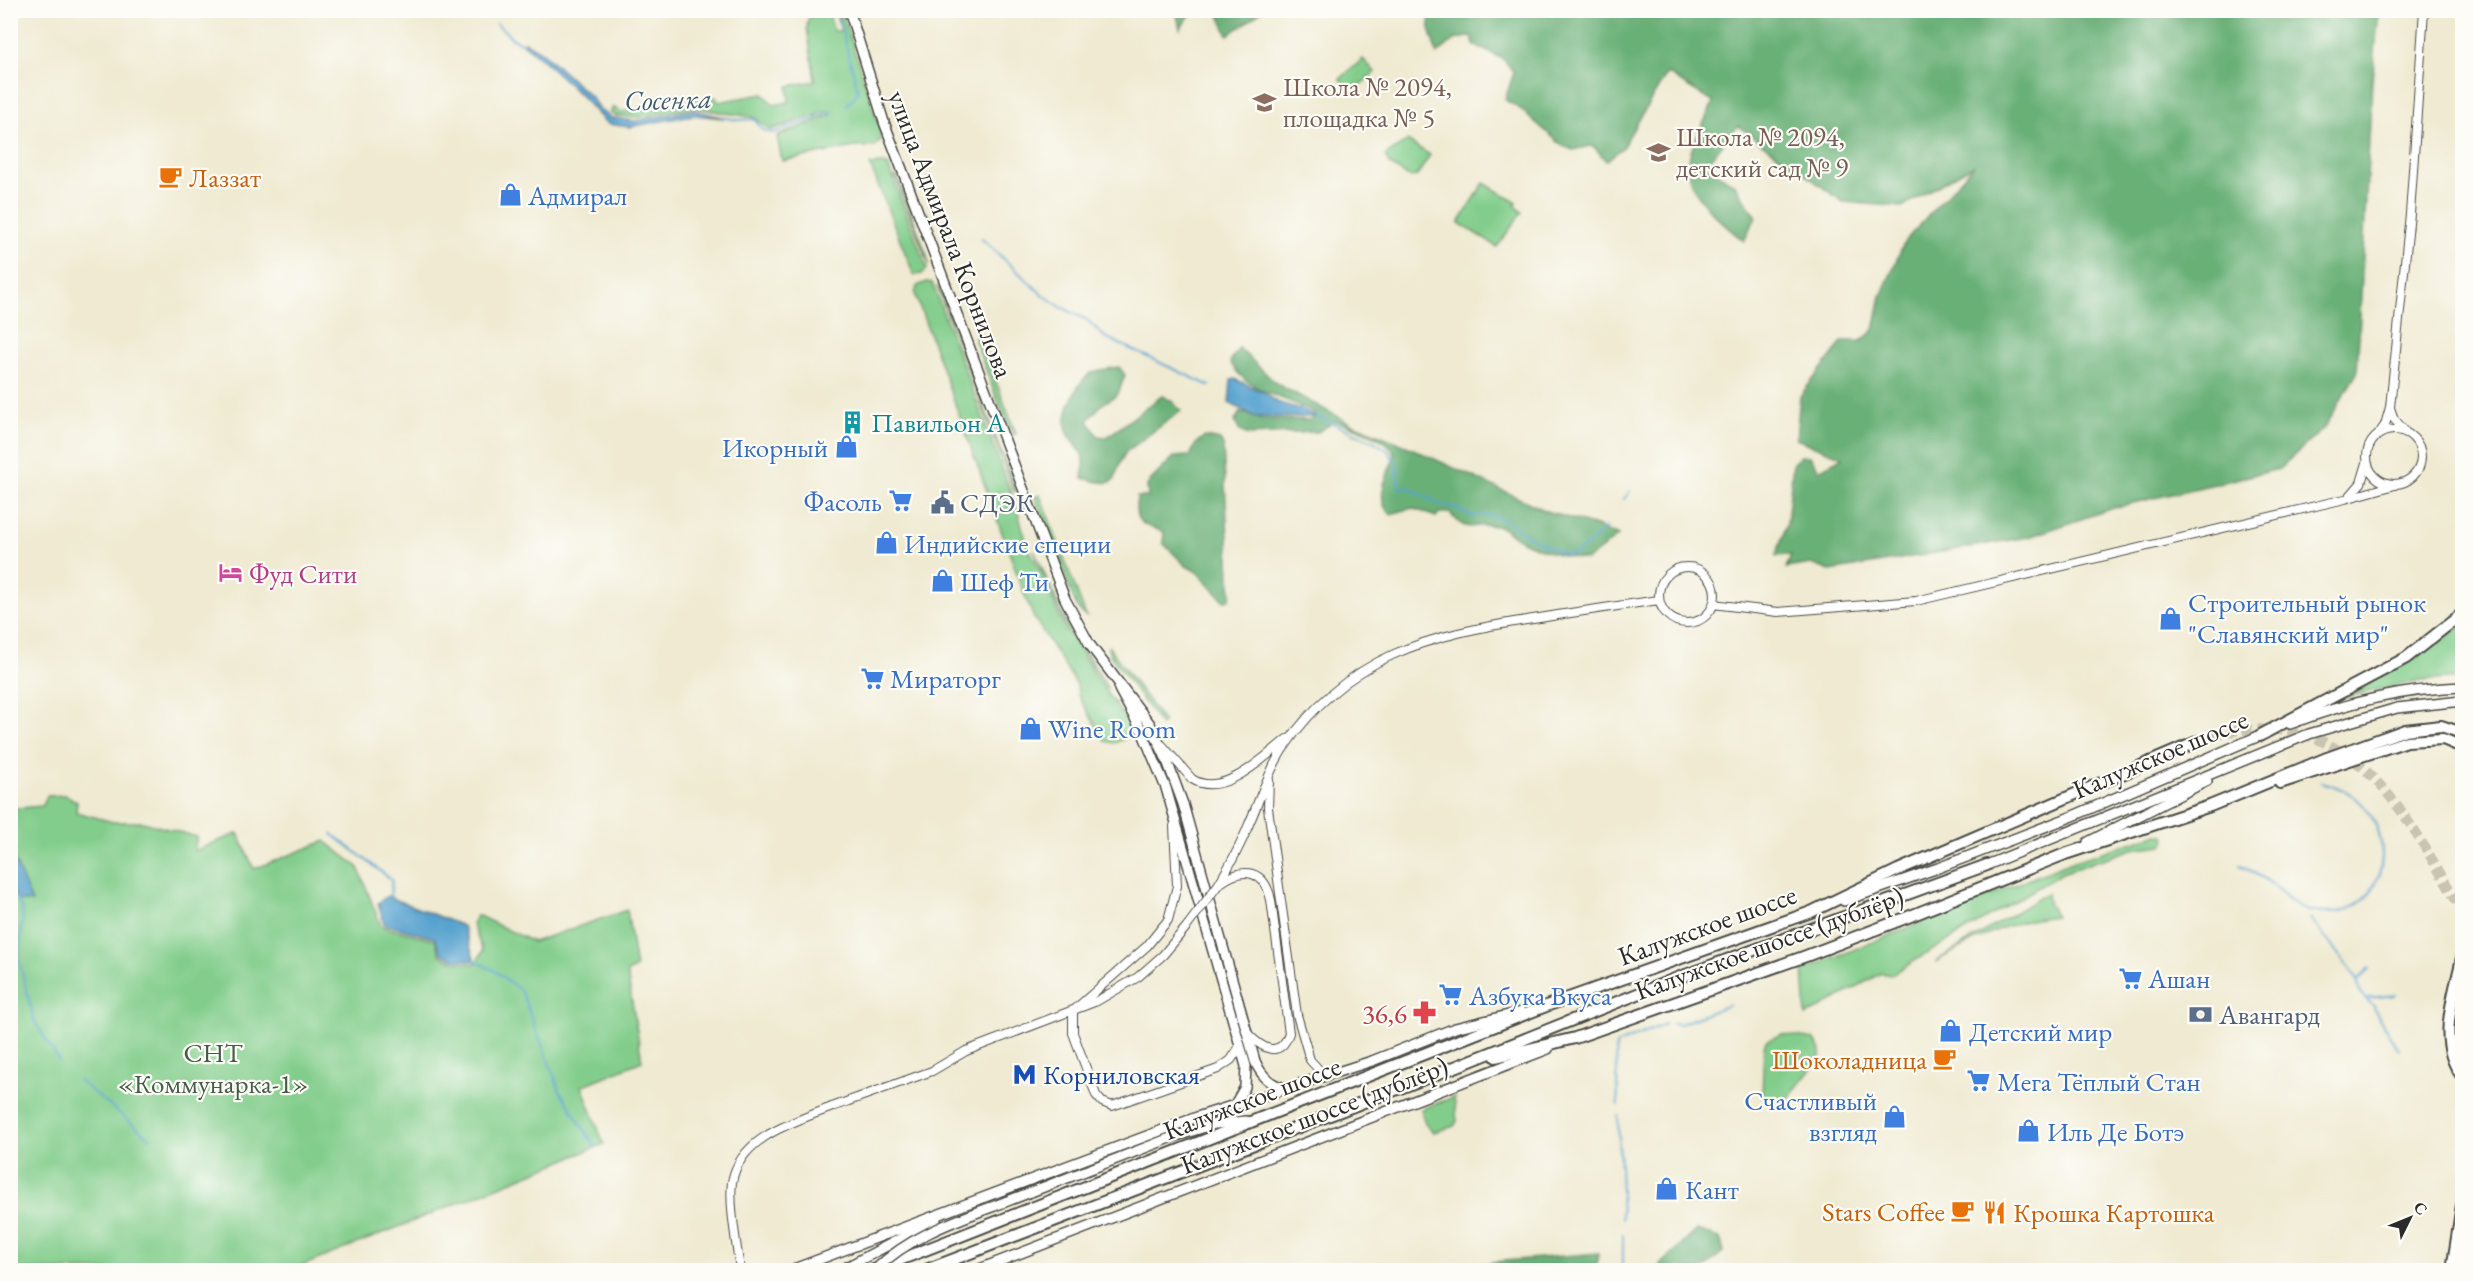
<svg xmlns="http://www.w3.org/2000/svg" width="2473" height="1281" font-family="'EB Garamond',serif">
<rect width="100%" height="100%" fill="#fdfcf7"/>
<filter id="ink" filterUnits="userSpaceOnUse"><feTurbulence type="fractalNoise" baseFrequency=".0167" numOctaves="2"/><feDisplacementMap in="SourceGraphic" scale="12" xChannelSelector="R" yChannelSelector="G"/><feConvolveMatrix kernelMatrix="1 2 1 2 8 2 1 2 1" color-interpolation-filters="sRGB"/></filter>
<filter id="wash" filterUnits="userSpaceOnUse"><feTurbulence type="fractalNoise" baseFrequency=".008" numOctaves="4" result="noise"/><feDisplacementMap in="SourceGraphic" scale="24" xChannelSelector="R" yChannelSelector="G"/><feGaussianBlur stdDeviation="1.35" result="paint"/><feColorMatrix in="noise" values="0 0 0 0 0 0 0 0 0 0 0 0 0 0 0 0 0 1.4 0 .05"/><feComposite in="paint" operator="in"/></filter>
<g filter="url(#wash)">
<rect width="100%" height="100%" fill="#efead1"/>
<path fill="#82cd8b" stroke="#567c5b" stroke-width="1.5" d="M831 13 830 18 834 32 841 30 836 15 844 18 881 132V140L874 147H855L782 161 777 136 831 115 829 111 770 130 753 117 693 108 638 117 617 116 610 113 613 107 621 112 716 97 718 102 763 94 774 105 789 102 788 86 815 81 807 28 808 19 814 15Z
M1363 59 1375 72 1352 93 1340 79Z
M1407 141 1430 155 1417 176 1409 177 1389 164 1385 156Z
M883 164 888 165 927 269 922 274 914 275 870 165Z
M897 175 927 256 929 265 895 176Z
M1484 183 1517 203 1515 205 1522 212 1497 247 1459 223Z
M927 282 932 283 1015 503 1029 550 1040 569 1061 621 1109 696 1137 734 1114 743 1105 741 1078 695 1077 685 1034 618 1025 596 915 294 917 286Z
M937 286 940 290 1016 491H1014Z
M977 332 1016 434 1014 435 1003 415 975 341Z
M1040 495 1086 616 1082 613 1077 607 1035 497Z
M1034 550 1065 619 1108 689 1063 620Z
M2462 626V678L2420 681 2344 697 2417 657Z
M1108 646 1164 722 1161 725 1110 655Z
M66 795 77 802 76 812 113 822H143L197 837 194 851 238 833 254 869 325 841 358 867 381 926 435 940 440 955 453 961 475 964 483 951 472 924 477 915 533 942 627 910 636 968 627 972 642 1061 582 1086 604 1144 292 1270H11L10 809 42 806 47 796Z
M2158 834 2164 835 2166 839 2163 845 2132 849 2062 873 1891 975 1881 973 1806 1016 1803 970 2072 862Z
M2047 893 2048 903 2056 916C2008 920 1976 939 1935 962Z
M1782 1034 1814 1039 1821 1050 1820 1058 1788 1098C1782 1104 1777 1105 1769 1103L1762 1094 1764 1046 1766 1041Z
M1454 1097 1457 1121 1454 1126 1434 1132C1425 1128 1423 1118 1421 1109Z"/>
<path fill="#69b077" stroke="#4a6e51" stroke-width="1.5" d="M1261 10C1258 17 1237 28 1228 35L1217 11Z
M1176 11H1193L1180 29Z
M1421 11H2379L2372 83 2357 373 2325 427 2279 469 2116 507 2029 537 1830 571 1811 564 1786 568 1791 555 1776 556 1787 523 1793 463 1801 456H1810L1819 470 1843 457 1796 439 1800 396 1843 341H1861L1874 330 1881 296 1905 241 1975 164 1902 207 1843 202 1738 126 1705 165 1735 185 1756 217 1744 241C1725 226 1687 195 1688 168 1688 148 1706 121 1713 102L1667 73 1622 148 1606 161 1595 148 1590 146 1573 150 1563 146 1519 108 1505 100 1514 72 1503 59 1474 45 1472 36 1454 40 1437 54 1430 32 1429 13Z
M1239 348 1277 384 1350 423 1411 448 1549 512 1596 526 1618 536 1587 560C1563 556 1541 551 1520 540 1513 536 1507 530 1500 527 1478 519 1469 539 1450 513H1439L1436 517 1413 508 1391 514C1373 502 1388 472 1395 455 1391 437 1351 427 1335 421L1318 432 1248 435 1240 431 1235 421 1240 412 1262 419 1310 420 1315 413C1287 397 1247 393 1230 362Z
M1119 367 1125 375 1118 394 1100 406 1088 421 1098 436 1107 437 1162 396 1172 401 1181 411 1126 452C1108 478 1127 490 1082 478 1082 473 1084 469 1084 464 1084 451 1071 442 1067 431 1061 417 1076 385 1087 376 1095 369 1109 369 1119 367Z
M1205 437 1220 440 1223 445 1231 595 1229 600 1224 601 1197 572 1186 566 1163 543 1164 532C1140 524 1133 523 1137 497H1148L1147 486 1150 481 1174 457 1190 456 1197 442Z
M1697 1230 1720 1238 1724 1251 1702 1270H1657L1662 1263Z
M1598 1253 1597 1270H1465L1492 1262Z"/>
<path fill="#57a2cf" stroke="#41667d" stroke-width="1.5" d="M525 42 541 51 591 97 599 109 612 118 635 121 693 110 725 118 693 115 630 127 608 124C598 116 591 106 582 97 562 78 544 59 521 43Z
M1235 379 1263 392 1279 403 1301 409 1318 417H1256L1229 403 1231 380Z
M11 852 32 902 17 900 11 889Z
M387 896 463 926 475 961 454 959 441 953 435 938 384 924 378 903Z"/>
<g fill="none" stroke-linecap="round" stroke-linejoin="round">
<path stroke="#57a2cf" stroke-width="2" d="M838 15 858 91 853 99 846 105
M496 23 513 39 523 44
M722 117 738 120 754 119 763 130 773 133 833 112
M981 238 1043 295 1061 307 1087 320 1105 337 1210 386
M1316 416 1373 441 1389 451 1397 466 1399 488H1409L1439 504 1454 507 1471 516 1491 515 1509 522 1527 536 1567 555 1576 553 1591 543 1606 527
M1624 499 1630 491
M332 834 392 880 390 897
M2240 865C2251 871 2262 877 2272 884 2284 893 2295 908 2310 911 2384 927 2406 836 2352 795 2343 789 2332 785 2322 782
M16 898 23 911 19 960 34 1020 59 1061
M2310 918 2357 978 2360 994 2373 1005 2380 1020 2399 1050
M474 960 495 971 521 991 560 1091 596 1148
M2359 980 2369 968
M2368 998 2395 995
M1672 1023 1680 1024 1729 1005
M78 1080 150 1138
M1618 1105 1616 1045 1665 1024
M1618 1116 1622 1219
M1623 1234V1270"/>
</g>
</g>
<g filter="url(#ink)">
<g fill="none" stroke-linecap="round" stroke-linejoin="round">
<path stroke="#c8c4b0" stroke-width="10" stroke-dasharray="10 5" stroke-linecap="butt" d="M2199 741C2225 730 2248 728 2276 730 2374 737 2417 837 2462 910"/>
<defs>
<path id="minor" d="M2390 408 2394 419 2404 430
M2367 457a27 27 0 1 1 54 0a27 27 0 1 1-54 0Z
M2378 435 2385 425 2390 407 2410 214 2424 10
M2349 497 2361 483 2367 463
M1659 595a28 28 0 1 1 56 0a28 28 0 1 1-56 0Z
M1713 604 1778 612 1916 601 2345 499 2395 485
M1162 745 1192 779C1223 799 1264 757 1287 739
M1269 780 1268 808 1297 1015 1310 1060 1320 1071 1332 1074
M1174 826 1177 886 1168 920 1147 946 1073 1011V1033L1096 1095 1102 1102 1112 1106 1218 1069 1231 1060 1240 1046
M1222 882C1244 866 1265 871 1271 900L1289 1033C1280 1060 1262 1048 1248 1034
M1218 885C1230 865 1241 845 1249 824 1260 799 1268 772 1283 749 1347 655 1428 635 1533 619 1575 612 1617 606 1659 600
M832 1107 932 1071 966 1051 1097 1001 1138 977 1163 955 1188 925"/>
<path id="major" d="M849 10 884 122 1065 599 1090 645 1150 724 1166 758 1183 804 1255 1061C1261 1076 1274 1089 1291 1088
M1119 689 1142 731 1166 788 1246 1066 1245 1087 1234 1106
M2290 724C2345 703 2403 689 2462 687
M2088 842 2207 781
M1987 865 2309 734 2397 708 2462 701
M1844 901 1938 868 2073 816 2266 733
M1005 1202 1173 1137 1215 1124 1246 1121
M791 1270 1197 1117 1372 1061 1455 1028 1521 1012
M841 1270 936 1220
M977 1270 1548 1049"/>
<path id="highway" d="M2259 736 2406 658 2462 614
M2280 783 2407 741 2443 739 2462 747
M2462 958C2454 996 2436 1042 2462 1076
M1496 1057 1575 1038 1806 956 1908 917 2065 854 2210 806 2327 758 2405 730 2441 726 2462 733
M874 1270 1546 1006 1811 912 1898 870 2199 741
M926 1270 1460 1065 1680 977 1987 865
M2452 1270 2462 1205"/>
</defs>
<use href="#minor" stroke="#484844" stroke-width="10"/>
<use href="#major" stroke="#484844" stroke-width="12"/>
<use href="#highway" stroke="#484844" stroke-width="14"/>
<use href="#minor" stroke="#fff" stroke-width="8"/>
<use href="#major" stroke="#fff" stroke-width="9"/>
<use href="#highway" stroke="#fff" stroke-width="10"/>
<defs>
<path id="minor-bridge" d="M1188 925 1218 885
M740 1270C737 1246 729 1206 732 1182 740 1136 795 1122 832 1107"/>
<path id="major-bridge" d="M875 1270C910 1235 960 1219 1005 1202"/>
</defs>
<use href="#minor-bridge" stroke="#484844" stroke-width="10" stroke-linecap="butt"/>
<use href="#major-bridge" stroke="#484844" stroke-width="12" stroke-linecap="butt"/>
<use href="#minor-bridge" stroke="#fff" stroke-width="8"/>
<use href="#major-bridge" stroke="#fff" stroke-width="9"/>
</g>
</g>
<defs>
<symbol id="school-bare" viewBox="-9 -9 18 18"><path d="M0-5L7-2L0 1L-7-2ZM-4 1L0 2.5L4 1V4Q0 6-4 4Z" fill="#8d6e63" stroke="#fdfcf7" stroke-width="2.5" paint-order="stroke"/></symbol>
<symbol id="cafe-bare" viewBox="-9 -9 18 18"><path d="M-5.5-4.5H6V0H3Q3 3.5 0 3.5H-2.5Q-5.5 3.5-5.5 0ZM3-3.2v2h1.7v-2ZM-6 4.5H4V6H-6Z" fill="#e8710a" stroke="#fdfcf7" stroke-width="2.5" paint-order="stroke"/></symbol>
<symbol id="shop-bare" viewBox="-9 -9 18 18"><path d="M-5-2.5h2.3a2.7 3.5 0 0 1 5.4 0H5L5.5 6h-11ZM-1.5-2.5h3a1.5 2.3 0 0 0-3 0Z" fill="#3f7fe0" stroke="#fdfcf7" stroke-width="2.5" paint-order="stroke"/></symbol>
<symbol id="building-bare" viewBox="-9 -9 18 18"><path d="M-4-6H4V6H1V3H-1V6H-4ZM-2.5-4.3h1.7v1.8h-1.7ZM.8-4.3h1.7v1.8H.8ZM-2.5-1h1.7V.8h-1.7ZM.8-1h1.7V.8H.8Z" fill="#0f9aa8" stroke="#fdfcf7" stroke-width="2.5" paint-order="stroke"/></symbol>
<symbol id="supermarket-bare" viewBox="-9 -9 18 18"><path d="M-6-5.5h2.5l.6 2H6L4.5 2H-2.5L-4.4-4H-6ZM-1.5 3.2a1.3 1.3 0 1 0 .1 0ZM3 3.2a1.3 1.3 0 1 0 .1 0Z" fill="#3f7fe0" stroke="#fdfcf7" stroke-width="2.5" paint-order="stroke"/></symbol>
<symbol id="civic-bare" viewBox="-9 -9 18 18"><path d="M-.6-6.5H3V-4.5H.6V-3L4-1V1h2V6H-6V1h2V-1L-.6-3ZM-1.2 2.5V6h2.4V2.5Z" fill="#5c6f8a" stroke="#fdfcf7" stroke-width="2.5" paint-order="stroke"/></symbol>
<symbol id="hotel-bare" viewBox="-9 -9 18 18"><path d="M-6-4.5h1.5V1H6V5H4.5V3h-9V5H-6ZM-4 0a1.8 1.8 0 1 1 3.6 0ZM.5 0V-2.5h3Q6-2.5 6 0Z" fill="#d1479c" stroke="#fdfcf7" stroke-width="2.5" paint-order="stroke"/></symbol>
<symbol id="pharmacy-bare" viewBox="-9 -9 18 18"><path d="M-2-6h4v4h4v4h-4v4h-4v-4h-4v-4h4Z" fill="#e0444e" stroke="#fdfcf7" stroke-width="2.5" paint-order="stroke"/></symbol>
<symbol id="bank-bare" viewBox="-9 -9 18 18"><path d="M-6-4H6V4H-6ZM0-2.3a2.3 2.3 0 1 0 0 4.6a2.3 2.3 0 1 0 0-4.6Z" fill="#5c6f8a" stroke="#fdfcf7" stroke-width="2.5" paint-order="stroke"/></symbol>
<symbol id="metro-bare" viewBox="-9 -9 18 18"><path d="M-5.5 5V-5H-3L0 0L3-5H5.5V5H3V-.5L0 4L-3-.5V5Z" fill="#1a4fb4" stroke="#fdfcf7" stroke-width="2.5" paint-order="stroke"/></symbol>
<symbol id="restaurant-bare" viewBox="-9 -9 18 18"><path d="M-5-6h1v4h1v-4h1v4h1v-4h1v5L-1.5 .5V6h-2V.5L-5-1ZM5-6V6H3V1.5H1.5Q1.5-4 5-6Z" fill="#e8710a" stroke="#fdfcf7" stroke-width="2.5" paint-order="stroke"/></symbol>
</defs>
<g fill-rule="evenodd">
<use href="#school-bare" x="1248" y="86" width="33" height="33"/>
<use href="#school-bare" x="1642" y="136" width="33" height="33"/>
<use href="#cafe-bare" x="154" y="160" width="33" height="33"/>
<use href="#shop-bare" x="494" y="178" width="33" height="33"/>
<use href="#building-bare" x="836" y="406" width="33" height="33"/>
<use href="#shop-bare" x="830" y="430" width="33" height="33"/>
<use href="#supermarket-bare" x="884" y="484" width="33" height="33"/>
<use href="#civic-bare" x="926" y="486" width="33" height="33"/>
<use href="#shop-bare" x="870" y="526" width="33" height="33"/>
<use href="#hotel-bare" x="214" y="556" width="33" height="33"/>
<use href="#shop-bare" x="926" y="564" width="33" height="33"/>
<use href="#shop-bare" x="2154" y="602" width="33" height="33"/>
<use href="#supermarket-bare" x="856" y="662" width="33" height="33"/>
<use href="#shop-bare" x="1014" y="712" width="33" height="33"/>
<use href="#supermarket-bare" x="2114" y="962" width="33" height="33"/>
<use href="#supermarket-bare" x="1434" y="978" width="33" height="33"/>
<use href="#pharmacy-bare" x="1408" y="996" width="33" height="33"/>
<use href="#bank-bare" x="2184" y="998" width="33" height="33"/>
<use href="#shop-bare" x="1934" y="1014" width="33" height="33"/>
<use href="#cafe-bare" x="1928" y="1042" width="33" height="33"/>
<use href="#metro-bare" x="1008" y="1058" width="33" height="33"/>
<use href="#supermarket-bare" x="1962" y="1064" width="33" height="33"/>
<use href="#shop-bare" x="1878" y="1100" width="33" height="33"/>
<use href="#shop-bare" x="2012" y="1114" width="33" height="33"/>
<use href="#shop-bare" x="1650" y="1172" width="33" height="33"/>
<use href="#cafe-bare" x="1946" y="1194" width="33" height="33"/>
<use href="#restaurant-bare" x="1978" y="1196" width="33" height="33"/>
</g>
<g text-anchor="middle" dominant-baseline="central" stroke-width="4.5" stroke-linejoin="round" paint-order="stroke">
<g font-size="27" fill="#785e54" stroke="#fdfcf7" text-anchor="start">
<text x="1283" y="86">Школа № 2094,<tspan x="1283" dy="31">площадка № 5</tspan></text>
<text x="1676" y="136">Школа № 2094,<tspan x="1676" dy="31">детский сад № 9</tspan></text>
</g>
<g font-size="27" fill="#c56008" stroke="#fdfcf7" text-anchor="start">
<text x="189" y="177">Лаззат</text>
<text x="1927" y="1059" text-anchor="end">Шоколадница</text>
<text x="1945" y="1211" text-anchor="end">Stars Coffee</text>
<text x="2013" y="1212">Крошка Картошка</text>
</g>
<g font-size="27" fill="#366cbe" stroke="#fdfcf7" text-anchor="start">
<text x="528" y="195">Адмирал</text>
<text x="828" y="447" text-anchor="end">Икорный</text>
<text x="882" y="501" text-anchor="end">Фасоль</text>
<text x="904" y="543">Индийские специи</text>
<text x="960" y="581">Шеф Ти</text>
<text x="2188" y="602">Строительный рынок<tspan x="2188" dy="31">"Славянский мир"</tspan></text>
<text x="890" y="678">Мираторг</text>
<text x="1048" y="728">Wine Room</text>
<text x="2148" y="978">Ашан</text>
<text x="1469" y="995">Азбука Вкуса</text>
<text x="1969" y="1031">Детский мир</text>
<text x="1997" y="1081">Мега Тёплый Cтан</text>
<text x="1877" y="1100" text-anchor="end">Счастливый<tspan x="1877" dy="31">взгляд</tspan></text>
<text x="2047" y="1131">Иль Де Ботэ</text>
<text x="1685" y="1189">Кант</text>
</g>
<g font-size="27" fill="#2b2b2b" stroke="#fdfcf7">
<text transform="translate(951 234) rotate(69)">улица Адмирала Корнилова</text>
<text transform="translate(2160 754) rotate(-23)">Калужское шоссе</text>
<text transform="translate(1707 925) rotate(-20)">Калужское шоссе</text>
<text transform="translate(1769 943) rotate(-20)">Калужское шоссе (дублёр)</text>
<text transform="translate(1252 1098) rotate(-21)">Калужское шоссе</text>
<text transform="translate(1314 1115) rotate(-21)">Калужское шоссе (дублёр)</text>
</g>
<g font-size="27" fill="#0d838f" stroke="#fdfcf7" text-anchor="start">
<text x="871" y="422">Павильон А</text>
</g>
<g font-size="27" fill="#4e5e75" stroke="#fdfcf7" text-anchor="start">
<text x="960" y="502">СДЭК</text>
<text x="2219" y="1014">Авангард</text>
</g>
<g font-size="27" fill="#b23c85" stroke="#fdfcf7" text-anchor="start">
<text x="249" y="573">Фуд Сити</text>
</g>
<g font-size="27" fill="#be3a42" stroke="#fdfcf7" text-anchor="end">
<text x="1407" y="1013">36,6</text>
</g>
<g font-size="27" fill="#455c48" stroke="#fdfcf7">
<text x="213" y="1052">СНТ<tspan x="213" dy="31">«Коммунарка-1»</tspan></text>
</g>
<g font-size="27" fill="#164399" stroke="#fdfcf7" text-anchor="start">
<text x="1043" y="1074">Корниловская</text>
</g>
<g font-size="28" font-style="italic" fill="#3d5b6d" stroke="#fdfcf7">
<text transform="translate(668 99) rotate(-2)">Сосенка</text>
</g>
</g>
<rect width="2473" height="1281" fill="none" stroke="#fdfcf7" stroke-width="36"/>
<g transform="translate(2410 1218) rotate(47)" stroke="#fdfcf7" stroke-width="4.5" paint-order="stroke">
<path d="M0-4.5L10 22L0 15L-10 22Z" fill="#2b2b2b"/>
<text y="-9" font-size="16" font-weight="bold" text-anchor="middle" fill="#2b2b2b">С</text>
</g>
</svg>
